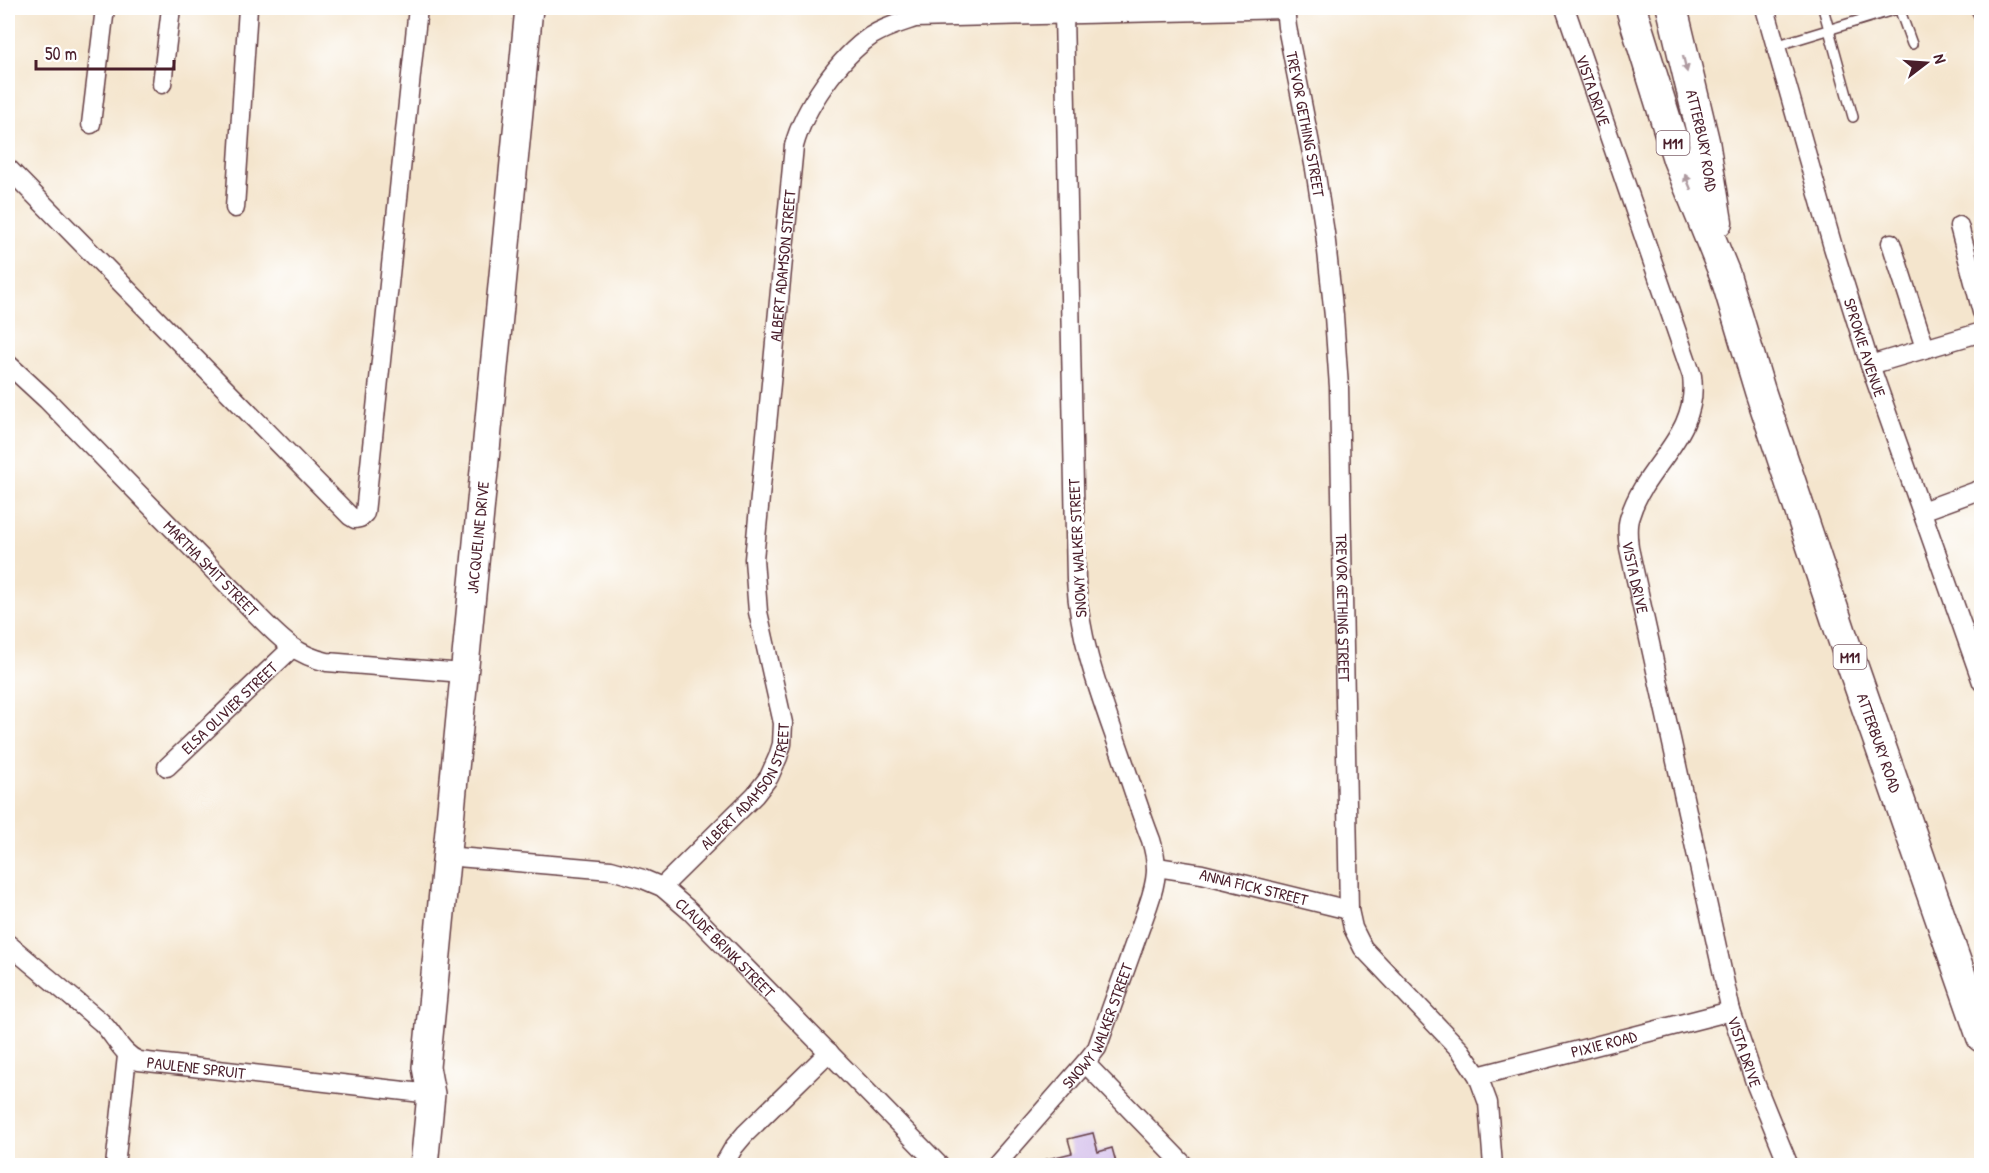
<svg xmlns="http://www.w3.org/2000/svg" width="1989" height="1173" font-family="'Patrick Hand',sans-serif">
<rect width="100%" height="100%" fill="#fff"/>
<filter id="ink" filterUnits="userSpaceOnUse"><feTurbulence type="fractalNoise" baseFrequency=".0167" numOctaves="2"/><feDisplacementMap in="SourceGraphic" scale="12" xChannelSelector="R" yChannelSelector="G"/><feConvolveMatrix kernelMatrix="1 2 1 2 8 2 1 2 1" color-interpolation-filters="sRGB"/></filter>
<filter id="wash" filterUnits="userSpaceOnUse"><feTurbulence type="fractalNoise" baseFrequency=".008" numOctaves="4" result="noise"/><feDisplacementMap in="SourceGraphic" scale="24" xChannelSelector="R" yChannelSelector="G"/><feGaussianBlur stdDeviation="1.35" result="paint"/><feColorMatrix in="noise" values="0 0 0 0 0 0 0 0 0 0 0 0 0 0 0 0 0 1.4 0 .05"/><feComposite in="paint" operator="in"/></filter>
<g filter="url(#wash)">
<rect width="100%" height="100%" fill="#f4e5cd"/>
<g id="blocks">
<path fill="#cfb7e8" d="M1093 1133 1098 1152 1112 1148 1117 1166H1044L1043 1160 1072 1153 1068 1139Z"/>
</g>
</g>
<g filter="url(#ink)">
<use href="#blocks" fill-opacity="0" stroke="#643d43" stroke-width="1.5"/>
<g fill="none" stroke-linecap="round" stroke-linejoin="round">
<defs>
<path id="lane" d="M1823 8 1853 117
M1899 8 1912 44
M1975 8 1982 21
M1775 46 1900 8"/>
<g id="street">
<path id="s1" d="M1285 8 1287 27 1315 169 1325 233 1334 316 1339 387 1349 910 1353 928 1363 948 1461 1051 1478 1076 1488 1103 1493 1166"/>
<path id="s2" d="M1565 8 1692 376C1700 436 1645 465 1630 516 1626 526 1628 538 1629 548L1731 1011 1756 1085 1789 1166"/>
<path id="s3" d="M1765 8 1833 247 1870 365 1982 682"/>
<path d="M162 84 171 8"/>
<path d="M91 124 105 8"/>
<path d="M8 168 350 516 355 519 360 518 365 513 418 8"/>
<path d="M235 208 248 8"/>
<path d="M1959 226 1982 312"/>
<path d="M1891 243 1925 348"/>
<path id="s4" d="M8 364 47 400 262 620C283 641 297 655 327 662L463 673"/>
<path d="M1870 365 1982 332"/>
<path d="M1922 511 1982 489"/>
<path id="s5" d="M167 767 292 648"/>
<path id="s6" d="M445 856 611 870 643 879 662 887 690 911 940 1166"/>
<path id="s7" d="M1157 867 1202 874 1349 910"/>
<path id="s8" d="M662 887 755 795 769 777 778 757 782 744 783 723 758 612 754 559 794 146C804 108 839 58 871 36 885 27 900 23 915 18L1285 9"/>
<path id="s9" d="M8 944 101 1022C115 1035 121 1054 139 1061L431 1094"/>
<path d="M1085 1063 1185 1166"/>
<path id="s10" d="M1478 1076 1731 1011"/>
<path d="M115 1166 127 1056"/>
<path d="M723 1166 734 1147 745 1134 829 1052"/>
<path id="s11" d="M995 1166 1085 1063 1097 1048 1148 906C1157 880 1159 866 1151 840 1138 807 1128 773 1116 740 1097 686 1079 637 1076 580L1064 14"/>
</g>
<g id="secondary">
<path id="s12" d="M424 1166 431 1094 426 1067 529 8"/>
</g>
<g id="primary">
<path id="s13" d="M1631 8 1678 159 1725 275 1760 391 1841 633 1982 1037"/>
<path id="s14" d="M1672 8 1704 141 1717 222"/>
</g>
</defs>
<use href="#lane" stroke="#643d43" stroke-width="12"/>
<use href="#street" stroke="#643d43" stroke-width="21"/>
<use href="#secondary" stroke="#643d43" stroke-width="30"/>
<use href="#primary" stroke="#643d43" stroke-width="33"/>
<use href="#lane" stroke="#fff" stroke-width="9"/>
<use href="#street" stroke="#fff" stroke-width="18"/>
<use href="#secondary" stroke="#fff" stroke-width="27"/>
<use href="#primary" stroke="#fff" stroke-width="30"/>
</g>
<defs><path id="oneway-solid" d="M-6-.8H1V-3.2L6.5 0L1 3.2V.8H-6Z" transform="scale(1.5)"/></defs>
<g fill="#ae9aa0">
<use href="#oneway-solid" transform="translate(1685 64) rotate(76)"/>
<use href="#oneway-solid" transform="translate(1688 182) rotate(-112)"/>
</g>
</g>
<g text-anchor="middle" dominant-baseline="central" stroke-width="6" stroke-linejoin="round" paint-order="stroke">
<g fill="#fff" stroke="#80626b" stroke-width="1.5">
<rect x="1656.5" y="131" width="33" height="24" rx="4.5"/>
<rect x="1833.5" y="645" width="33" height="24" rx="4.5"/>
</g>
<g font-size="15" font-weight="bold" fill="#4a1f2b">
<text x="1673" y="143">M11</text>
<text x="1850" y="657">M11</text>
</g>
<g font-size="16" fill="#4a1f2b" stroke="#fff">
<text stroke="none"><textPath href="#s2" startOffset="87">VISTA DRIVE</textPath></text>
<text stroke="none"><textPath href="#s1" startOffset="118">TREVOR GETHING STREET</textPath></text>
<text stroke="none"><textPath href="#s14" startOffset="136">ATTERBURY ROAD</textPath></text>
<text stroke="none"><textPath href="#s8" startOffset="672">ALBERT ADAMSON STREET</textPath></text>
<text stroke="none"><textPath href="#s3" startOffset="354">SPROKIE AVENUE</textPath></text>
<text stroke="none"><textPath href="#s12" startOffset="632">JACQUELINE DRIVE</textPath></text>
<text transform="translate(1077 548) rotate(-93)">SNOWY WALKER STREET</text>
<text stroke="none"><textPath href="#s4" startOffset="288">MARTHA SMIT STREET</textPath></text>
<text stroke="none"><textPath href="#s2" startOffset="608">VISTA DRIVE</textPath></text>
<text stroke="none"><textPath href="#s1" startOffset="604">TREVOR GETHING STREET</textPath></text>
<text stroke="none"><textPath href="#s5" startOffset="86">ELSA OLIVIER STREET</textPath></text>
<text stroke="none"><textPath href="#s13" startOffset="776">ATTERBURY ROAD</textPath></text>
<text stroke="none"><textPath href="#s8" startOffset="134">ALBERT ADAMSON STREET</textPath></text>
<text stroke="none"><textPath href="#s7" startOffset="99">ANNA FICK STREET</textPath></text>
<text stroke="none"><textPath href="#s6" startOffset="308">CLAUDE BRINK STREET</textPath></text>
<text stroke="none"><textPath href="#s11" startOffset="176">SNOWY WALKER STREET</textPath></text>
<text stroke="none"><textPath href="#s10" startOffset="130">PIXIE ROAD</textPath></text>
<text stroke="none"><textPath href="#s2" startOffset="1095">VISTA DRIVE</textPath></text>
<text stroke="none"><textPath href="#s9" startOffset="234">PAULENE SPRUIT</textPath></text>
</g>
</g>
<rect width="1989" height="1173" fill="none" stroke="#fff" stroke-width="30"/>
<g transform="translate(1926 63) rotate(73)" stroke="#ffffff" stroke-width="4.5" paint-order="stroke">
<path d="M0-4.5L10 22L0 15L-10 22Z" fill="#4a1f2b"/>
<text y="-9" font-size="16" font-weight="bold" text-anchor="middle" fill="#4a1f2b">N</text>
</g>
<path d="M36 60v9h138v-9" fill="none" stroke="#4a1f2b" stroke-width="3"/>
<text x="45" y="60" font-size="18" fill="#4a1f2b" stroke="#ffffff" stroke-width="4.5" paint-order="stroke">50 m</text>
</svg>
